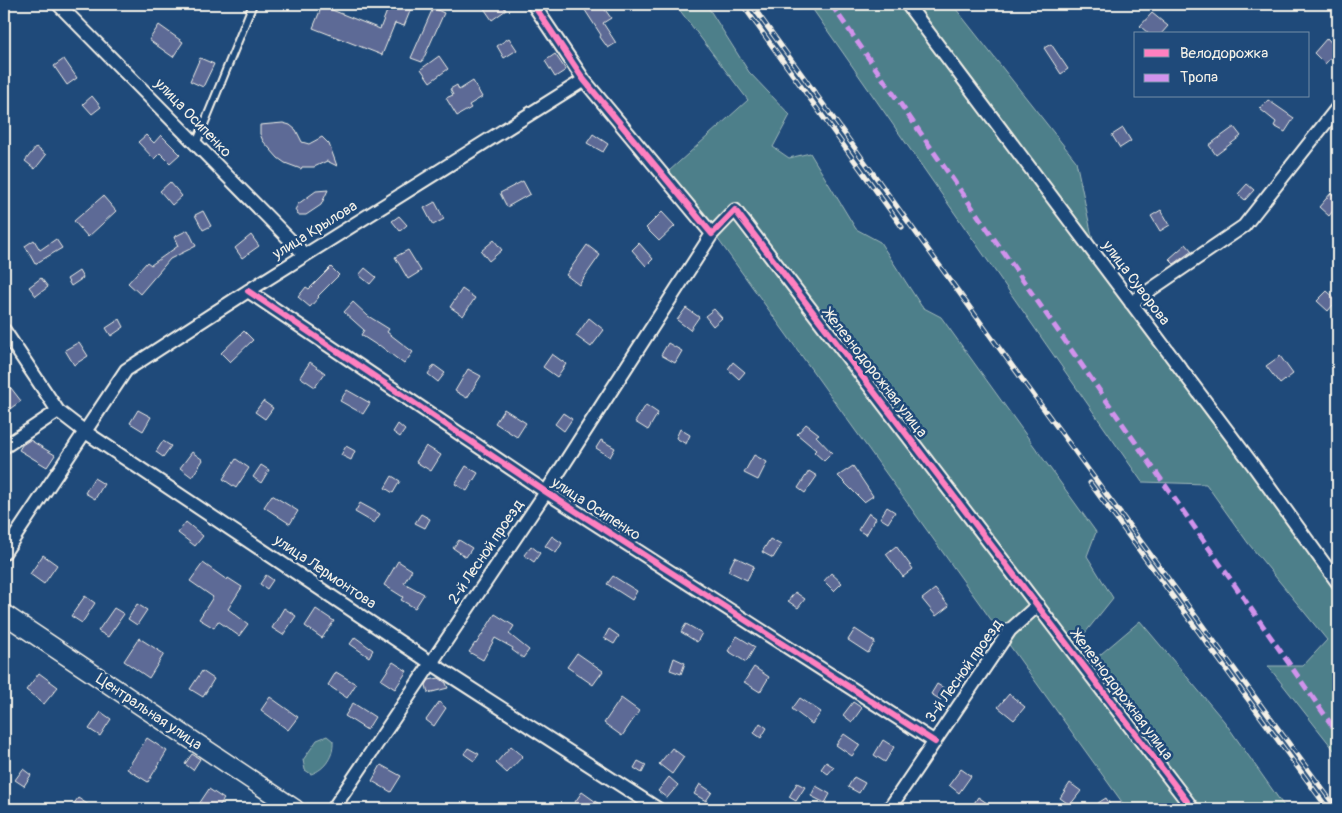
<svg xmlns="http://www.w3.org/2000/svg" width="1342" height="813" font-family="Pangolin,sans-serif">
<rect width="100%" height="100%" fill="#1f4a7a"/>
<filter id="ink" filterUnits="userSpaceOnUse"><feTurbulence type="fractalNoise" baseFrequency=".02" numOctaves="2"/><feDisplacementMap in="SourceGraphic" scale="10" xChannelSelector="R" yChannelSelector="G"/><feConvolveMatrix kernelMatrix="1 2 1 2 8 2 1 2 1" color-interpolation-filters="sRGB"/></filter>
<g filter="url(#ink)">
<path fill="#4d7f8a" stroke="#a0b8b9" d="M675 4H706L749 72 790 115 773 147 789 158 810 153 856 229 880 242 922 307 941 317 1096 532 1087 556 1113 598 1081 638 1095 659 1140 621 1224 721 1286 809H1127L669 171 748 100Z
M809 4H952L1076 161 1095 250 1338 589V755L1268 666H1303L1327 640 1248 543 1206 484 1142 482Z
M327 736 333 741C334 755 326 769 311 774L305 770 303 760 317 740Z"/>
<path fill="#5d6a96" stroke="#f4f1e8" d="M371 4H413L404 26 395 23 382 55 313 28 322 6 380 29 387 11Z
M481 4H502L506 10 492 20Z
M581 4H601L611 18 603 23 616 43 608 48 600 37 601 35Z
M433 8 444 13 422 62 411 58Z
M1152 13 1168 26 1161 34H1149L1140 26Z
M159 25 183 42 173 57 149 40Z
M509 38 517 50 504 58 497 46Z
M1327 38 1338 50 1325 64 1314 53Z
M1051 44 1068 69 1061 74 1044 48Z
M555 54 566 70 555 77 545 61Z
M439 56 448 69 430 82 421 69Z
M200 58 214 64 203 87 190 81Z
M64 59 77 78 67 85 54 66Z
M473 81 482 97 469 105 471 108 457 116 446 98 453 95 450 89 457 85 459 90Z
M92 96 101 107 92 114 83 104Z
M1268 100 1294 118 1285 132 1274 126 1276 122 1260 109Z
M283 123 290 125 296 130 302 142 309 144 322 137 329 144 337 166 327 161 314 167H302L301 169 285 163 278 158 263 141 260 134V125Z
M1234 127 1241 136 1216 155 1209 145Z
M1123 128 1131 141 1120 148 1112 135Z
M593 134 608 144 603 152 587 143Z
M146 135 154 143 161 135 180 154 170 163 160 153 154 159 138 142Z
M36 147 46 155 35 169 25 161Z
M523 181 530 194 507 207 500 193Z
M170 182 182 196 172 205 160 191Z
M1247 184 1254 190 1245 200 1238 194Z
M328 190 321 205 306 215H298L295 210 298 204 316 191Z
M1331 193 1338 199V204L1329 216 1319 207Z
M103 196 116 211 88 237 74 221Z
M435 202 444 219 433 225 424 208Z
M1161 210 1170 225 1160 231 1151 216Z
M203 211 211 226 203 230 195 215Z
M662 212 675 226 659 241 646 228Z
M399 216 407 225 400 231 392 221Z
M188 230 196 246 170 259 140 294 128 283 147 262 151 265 178 246 174 237Z
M251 235 259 246 242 258 235 248Z
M56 239 62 248 35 264 25 246 34 240 40 250Z
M494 240 502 250 489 261 481 251Z
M639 243 653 259 646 266 632 250Z
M1186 244 1192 251 1174 264 1169 259Z
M587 245 600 255 579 285 566 275Z
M408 250 421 271 408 279 395 257Z
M331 267 339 275 318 296 319 297 310 307 298 297 306 287 309 289Z
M365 268 376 277 370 284 359 275Z
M79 271 83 278 71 286 67 279Z
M41 278 48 287 36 296 29 287Z
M462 289 475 298 463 316 450 307Z
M1327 291 1337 300 1328 311 1317 301Z
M353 302 368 316 389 329 387 332 413 352 404 364 379 345 378 346 361 335 364 330 344 312Z
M686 308 699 317 690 330 677 320Z
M714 309 722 318 713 326 705 316Z
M589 318 604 330 591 347 576 336Z
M120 319 124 327 111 336 106 328Z
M244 331 253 340 230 362 221 353Z
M79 342 88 356 74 365 65 350Z
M668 343 682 351 675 363 661 355Z
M552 354 566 364 557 377 543 367Z
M1280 356 1293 374 1280 384 1266 366Z
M310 362 325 373 315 387 300 377Z
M733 362 745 372 739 379 728 369Z
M434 365 445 373 438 382 428 374Z
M468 369 481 376 467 398 455 391Z
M11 388 21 401 4 413V393Z
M347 390 370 403 363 414 340 401Z
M263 401 273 408 265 419 255 412Z
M646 405 658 413 648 430 635 422Z
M504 409 526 423 517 437 495 423Z
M138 410 151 417 143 431 130 423Z
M563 413 572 419 564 431 555 424Z
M398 424 405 430 400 437 393 432Z
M806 424 819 434 816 436 832 453 824 461 814 452 816 450 797 434Z
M680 429 690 435 686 444 676 438Z
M30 440 55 455 47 467 19 450 22 445Z
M601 440 615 448 610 457 596 448Z
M163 441 171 446 163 457 156 452Z
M346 446 355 451 351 460 341 455Z
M426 446 441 455 431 471 416 462Z
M192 452 203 460 192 477 180 468Z
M754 455 767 462 758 480 744 473Z
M236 459 249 468 236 488 223 479Z
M261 465 269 470 261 483 253 477Z
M466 466 478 473 467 491 455 484Z
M853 466 873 496 864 502 838 476Z
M809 471 817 476 805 493 798 488Z
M392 476 400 481 393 493 385 488Z
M94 478 104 484 95 499 85 493Z
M272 495 298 511 290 524 264 507Z
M360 503 380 514 374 523 355 512Z
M887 507 895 512 888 523 880 518Z
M869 513 876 518 866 535 858 530Z
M421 514 430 519 425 528 415 523Z
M186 522 203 536 195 546 178 533Z
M552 536 562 543 556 553 545 546Z
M770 539 781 545 773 558 762 552Z
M459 540 472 548 466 557 453 548Z
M531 546 540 553 534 562 524 555Z
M896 546 913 569 903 577 886 554Z
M43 555 57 565 44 584 30 574Z
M735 557 754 566 747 580 728 571Z
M398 561 412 570 404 583 424 594 415 608 401 600 403 597 384 585Z
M203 563 227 580 228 578 242 587 228 609 248 624 239 636 218 621 214 628 199 619 213 597 190 581Z
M831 573 842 583 834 591 824 581Z
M266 575 273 580 267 589 260 584Z
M613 576 637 591 632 600 607 584Z
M935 589 949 606 936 616 922 599Z
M795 592 805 599 798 608 788 601Z
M85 596 95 603 82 623 71 616Z
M137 604 147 610 137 625 128 619Z
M114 608 124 614 108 637 98 631Z
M284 608 296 616 283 635 272 628Z
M316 609 334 621 322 638 305 626Z
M495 614 514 626 509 634 529 650 523 658 512 650 513 648 495 638 483 660 469 652 475 643 476 644Z
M686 624 702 633 697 642 681 632Z
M609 629 619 636 614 644 604 638Z
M855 629 875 642 868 653 848 640Z
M737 636 755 647 746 662 728 651Z
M355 637 373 650 369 657 350 644Z
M139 638 164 654 149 678 124 661Z
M577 653 603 671 593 685 567 667Z
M674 658 685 663 681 674 670 670Z
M393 662 407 671 395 689 381 680Z
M754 667 769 677 760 692 744 682Z
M202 671 214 679 203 697 190 689Z
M336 672 356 684 347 698 328 685Z
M39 673 58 687 44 704 26 690Z
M439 678 446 683 448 688 428 693 426 685 429 680Z
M937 684 947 690 941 700 931 694Z
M1009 694 1025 707 1014 720 998 707Z
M270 697 298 717 288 730 261 710Z
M621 698 639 711 622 736 604 723Z
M800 698 821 712 812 724 792 709Z
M439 702 446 708 434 726 426 720Z
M853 702 862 708 852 722 843 715Z
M353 703 375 717 367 730 345 716Z
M101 712 111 719 100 736 89 729Z
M760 723 767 728 761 738 754 733Z
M844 734 860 745 852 756 836 745Z
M147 738 167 751 148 782 127 769Z
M883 740 894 747 885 762 874 755Z
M511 746 523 756 507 773 496 763Z
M468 748 479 754 474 761 464 754Z
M672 748 684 757 672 774 659 764Z
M192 754 200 759 193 770 185 764Z
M638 761 646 765 642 773 634 768Z
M826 762 834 767 828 774 821 769Z
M381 765 401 776 391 792 372 781Z
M23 769 31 775 24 786 15 780Z
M961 769 971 776 959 793 949 785Z
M669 777 678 785 667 798 658 791Z
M854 777 865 783 859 793 848 787Z
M797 783 805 787 796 801 789 797Z
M1070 783 1081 791 1070 805 1060 798Z
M700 784 712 792 706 801 694 794Z
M816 786 830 794 825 803 811 796Z
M209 789 224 799 217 809H207L199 804Z
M582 792 599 804 595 809H570Z
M978 797 996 809H979L973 805Z
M78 798 95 809H70Z
M1106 798 1113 809H1102L1098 803Z"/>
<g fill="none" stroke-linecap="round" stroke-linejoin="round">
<defs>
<path id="lane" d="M196 144 253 4"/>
<path id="street" d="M58 4 305 255
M533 4 584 80 712 234 735 210 1193 809
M907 4 1253 465 1338 583
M248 291 546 492 935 742
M1131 303 1244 226 1338 107
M4 330 58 411 84 431 431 663 658 809
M4 447 58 411
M4 553 126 370 248 291 584 80
M333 809 546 492 712 234
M889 809 1010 630 1038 605"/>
<path id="secondary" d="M4 614 295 809"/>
</defs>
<use href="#lane" stroke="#f4f1e8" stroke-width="10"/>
<use href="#street" stroke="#f4f1e8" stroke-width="16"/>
<use href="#secondary" stroke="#f4f1e8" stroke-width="21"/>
<use href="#lane" stroke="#1f4a7a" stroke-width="6"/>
<use href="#street" stroke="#1f4a7a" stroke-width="12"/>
<use href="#secondary" stroke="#1f4a7a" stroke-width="18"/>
<defs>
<path id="rail" d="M742 4 902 227
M751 4 994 341 1337 809
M1090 483 1328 809"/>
</defs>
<use href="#rail" stroke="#f4f1e8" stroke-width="5"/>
<use href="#rail" stroke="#1f4a7a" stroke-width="3" stroke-dasharray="9" stroke-linecap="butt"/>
<path stroke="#d193ec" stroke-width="5" stroke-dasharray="10 5" stroke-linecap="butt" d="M831 4 1338 734"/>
<defs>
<path id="cycleway" d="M533 4 584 80 712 234 735 210 1193 809
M248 291 546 492 935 742"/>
</defs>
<use href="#cycleway" stroke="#1f4a7a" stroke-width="9"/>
<use href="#cycleway" stroke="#ff80c0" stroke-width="6"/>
</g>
</g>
<g text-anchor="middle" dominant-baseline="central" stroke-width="5" stroke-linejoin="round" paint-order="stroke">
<g font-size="15" fill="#f4f1e8" stroke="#1f4a7a">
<text transform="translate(193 118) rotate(46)">улица Осипенко</text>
<text transform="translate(315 230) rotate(-32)">улица Крылова</text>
<text transform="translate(1136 283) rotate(53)">улица Суворова</text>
<text transform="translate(875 373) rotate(52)">Железнодорожная улица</text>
<text transform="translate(596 509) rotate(33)">улица Осипенко</text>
<text transform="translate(486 552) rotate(-56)">2-й Лесной проезд</text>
<text transform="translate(325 572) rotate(34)">улица Лермонтова</text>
<text transform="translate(964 671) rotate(-55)">3-й Лесной проезд</text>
<text transform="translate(1122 695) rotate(53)">Железнодорожная улица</text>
<text transform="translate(149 712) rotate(34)">Центральная улица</text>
</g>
</g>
<rect width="1342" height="813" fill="none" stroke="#1f4a7a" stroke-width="20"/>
<rect x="10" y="10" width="1322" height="793" fill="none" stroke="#f4f1e8" stroke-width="2" filter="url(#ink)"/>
<rect x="1134" y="32" width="175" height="65" fill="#1f4a7a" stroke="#748da6"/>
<rect x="1144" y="49" width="25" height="8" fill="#ff80c0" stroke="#748da6"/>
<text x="1180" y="58" font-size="15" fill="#f4f1e8">Велодорожка</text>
<rect x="1144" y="74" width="25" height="8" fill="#d193ec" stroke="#748da6"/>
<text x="1180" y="82" font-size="15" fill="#f4f1e8">Тропа</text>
</svg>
